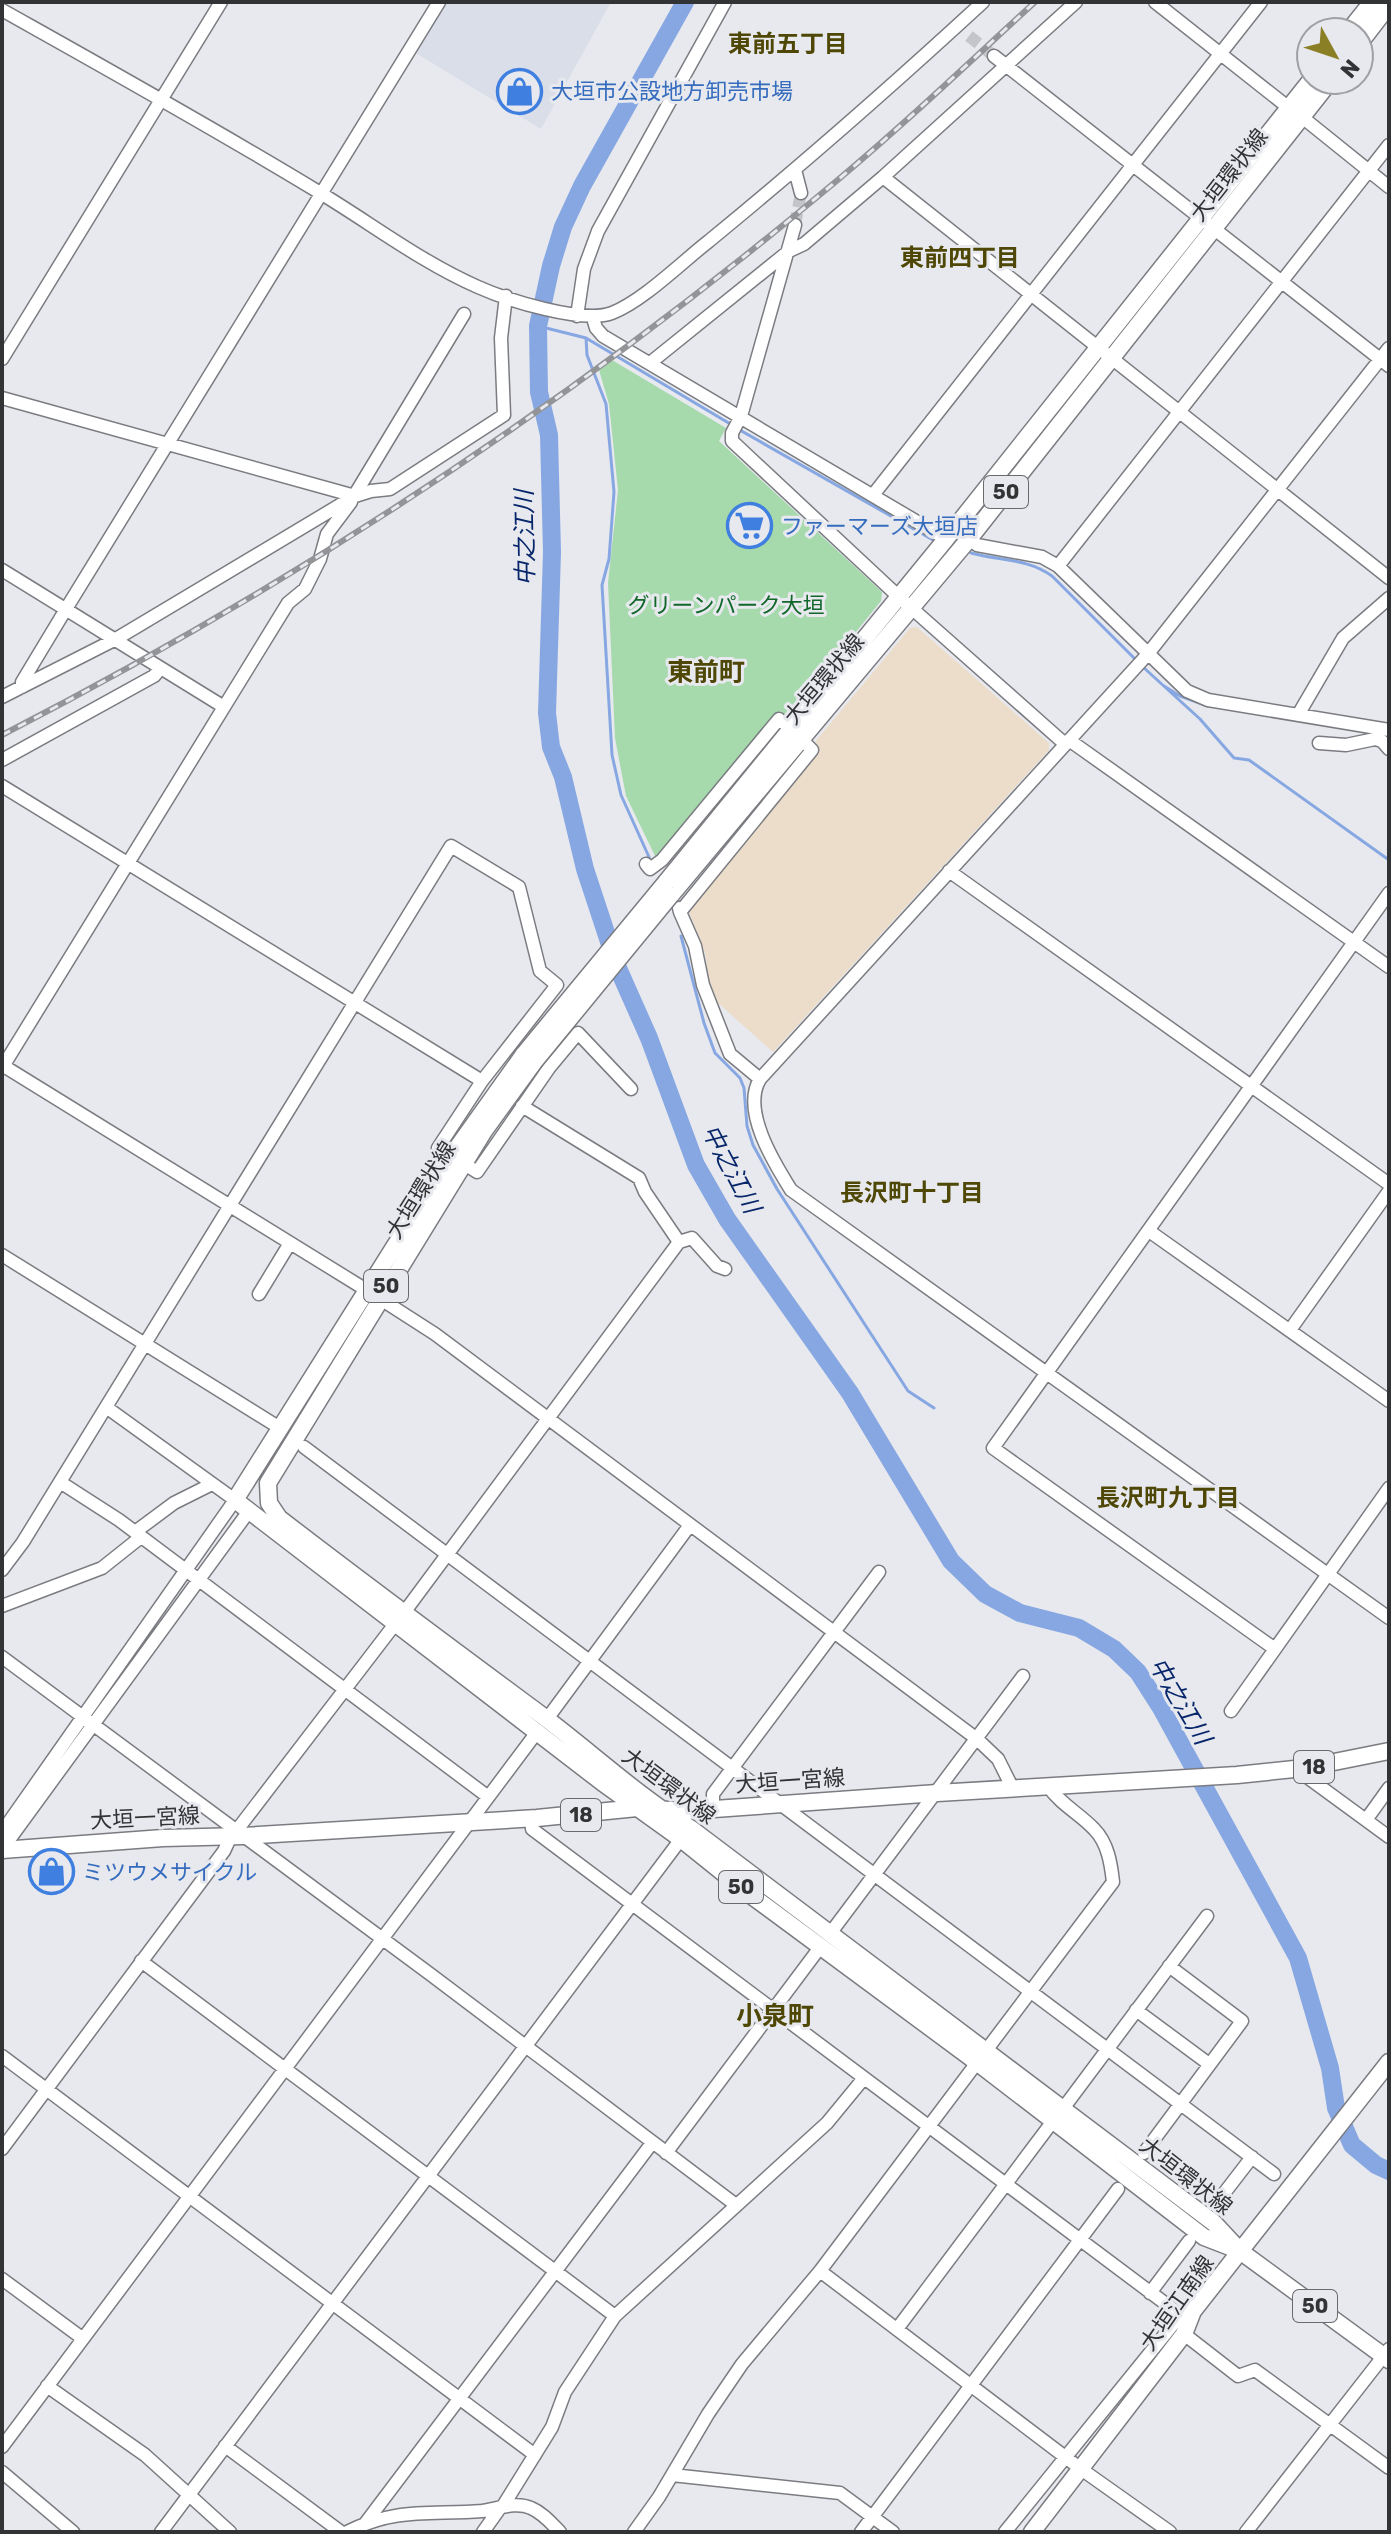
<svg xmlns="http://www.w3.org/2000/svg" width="1391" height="2534" font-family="Rubik,'Noto Sans JP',sans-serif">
<rect width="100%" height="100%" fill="#e7e9ee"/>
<path fill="#d9dee9" d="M446 2H611L541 129 414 52Z"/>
<path fill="#ebddca" d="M917 627 1049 743V750L773 1052 717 1002 709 981 705 952 689 912 819 748 814 743 910 628Z"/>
<path fill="#a6d9ac" d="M612 360 726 428 719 441 882 592 881 601 787 717 780 711 657 860 626 796 615 738 608 583 618 490 609 404 599 370Z"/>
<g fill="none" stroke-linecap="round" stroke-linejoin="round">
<path stroke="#87a7e2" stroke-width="3" d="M538 326 586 338 732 425
M586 338 587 355 606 404 614 492 609 559 602 585 612 755 621 795 649 857
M738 429 933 540
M971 553C1000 561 1027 558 1052 576L1138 662
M1143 667 1200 719 1234 758 1249 760 1389 860
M1164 686 1180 696 1208 706
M681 936 704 1023 715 1053 740 1078 744 1088 747 1126 753 1145 777 1189 908 1391 934 1408"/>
<path stroke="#87a7e2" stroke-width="18" d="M685 2 582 186 563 227 551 266 538 326 539 392 549 435 552 552 547 713 551 747 563 777 585 869 617 966 649 1038 696 1165 727 1219 850 1393 951 1561 985 1594 1020 1613 1079 1628 1114 1649 1138 1672 1161 1708 1298 1958 1330 2068 1336 2108 1352 2145 1376 2165 1389 2171"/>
<path stroke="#c3c5c9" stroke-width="12" stroke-dasharray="12 6" stroke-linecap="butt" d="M969 36 994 56
M795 225 801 193"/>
<defs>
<path id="minor" d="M1155 2 1289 108
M2 10C109 70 217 130 322 194 373 225 423 263 478 287 507 300 583 324 612 313 643 301 682 262 709 241 803 164 894 84 983 2
M994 56 1389 366
M1302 117 1389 187
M795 170 801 193
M883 177 1389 578
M795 225 741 416 732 433V441L899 597 1065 744
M577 316 584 269 598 231 725 2
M593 318 596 328 603 336 946 539
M2 359 221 2
M650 363 789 251 804 244 883 177 1076 2
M2 398 355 496
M873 495 1261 2
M354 496 464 314
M969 539 977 545 1042 557 1058 566 1187 691 1208 700 1389 730
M1058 566 1389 145
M2 570 224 707
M22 687V682L66 609 439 2
M2 697 116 639 355 496 371 491 390 489 504 415 501 338 506 296
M1298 715 1343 638 1389 598
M1069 740 1389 967
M1319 743 1346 745 1375 739 1382 741 1389 749
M2 760 154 676 160 669
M2 786 482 1081
M646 864 650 869 662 860 779 719 791 729
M949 871 1389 1184
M1389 893 993 1448 1275 1649 1389 1488
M679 908 680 912 812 750 802 740
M680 912 695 946 703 985 730 1054 760 1079 1147 655 1389 348
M2 1065 368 1291
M2 1068 288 603 305 589 320 559 327 534 351 502
M760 1079C741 1110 774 1163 791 1190L1389 1618
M522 1106 639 1178 645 1192 679 1242 692 1238 717 1266 725 1269
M463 1163 477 1172 549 1068 578 1033 631 1089
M1149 1231 1389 1401
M2 1255 280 1428
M259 1294 290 1243
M379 1298 435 1334 977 1739 998 1759 1013 1789
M1290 1330 1389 1191
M304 1447 1274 2174
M60 1482 119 1520 487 1796
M135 1532 174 1503 212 1484
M2 1570 23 1542 451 846 519 887 540 971 557 985 482 1081 438 1148 452 1155
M2 1606 102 1568 141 1537
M403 1614 679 1242
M2 1657 430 1974 736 2205
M1231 1711 1275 1649
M547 1719 690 1525
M1304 1768 1307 1777 1389 1837
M713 1809V1794L879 1572
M531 1819 532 1829 1182 2316
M1366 1820 1389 1788
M237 1830 395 1624
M6 1844 249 1511
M2 1846 9 1822 235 1500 106 1407
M829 1935 1023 1676
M141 1961 615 2316
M1136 2010 1209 2064
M2 2056 535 2455
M1062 2110 1207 1916
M2 2149 224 1851 231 1836
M666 2153 821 1946
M1144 2153 1242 2021 1169 1966
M1215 2205 1252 2157
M820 2271 1081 2469 1170 2532
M2 2279 82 2338
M1150 2293 1189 2241
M897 2329 1053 2121
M1184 2334 1238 2376 1255 2370 1389 2468
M47 2386 145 2455 230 2532
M225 2446 341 2532
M2 2447 537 1732
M2 2472 73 2532
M672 2475 840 2493 893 2532
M503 2506 552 2427 565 2392 615 2316 827 2123 864 2078
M364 2525 652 2143
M161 2532 681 1839
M347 2532C396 2507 431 2515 482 2511 497 2509 516 2501 531 2508 543 2513 551 2523 560 2532
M483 2532 500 2508
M634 2532 659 2497 708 2414 742 2364 820 2271 1113 1882C1111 1864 1108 1843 1094 1829 1079 1813 1061 1805 1048 1786
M861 2532 1118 2189
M1005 2532 1179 2317 1187 2314
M1246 2532 1389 2349"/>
<path id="major" d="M1348 32 1372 2
M1359 44 1389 5
M666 882 946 539 1311 80
M671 895 969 539 1331 80
M524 1054 452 1155 235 1500 603 1783 681 1839 752 1896 978 2063 1204 2237 1235 2249
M534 1062 484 1131 268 1483 269 1503 279 1518C367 1586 455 1651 544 1717 593 1754 638 1796 690 1828L1214 2223 1240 2251 1389 2360
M2 1850 163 1838 243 1836 537 1818 637 1808 686 1811 937 1793 1237 1775 1304 1768 1389 1751
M1032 2532 1184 2334 1193 2311 1389 2062"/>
</defs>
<use href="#minor" stroke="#7a7c81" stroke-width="15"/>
<use href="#major" stroke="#7a7c81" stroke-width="19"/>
<use href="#minor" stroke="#fff" stroke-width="12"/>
<use href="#major" stroke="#fff" stroke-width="16"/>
<defs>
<path id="rail" d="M2 735C294 585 564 407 816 198 892 136 963 68 1035 2"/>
</defs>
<use href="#rail" stroke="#939498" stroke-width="6"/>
<use href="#rail" stroke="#e7e9ee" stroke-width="3" stroke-dasharray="9" stroke-linecap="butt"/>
<defs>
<path id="major-bridge" d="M524 1054 666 882
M534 1062 671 895"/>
</defs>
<use href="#major-bridge" stroke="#7a7c81" stroke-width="19" stroke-linecap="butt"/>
<use href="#major-bridge" stroke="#fff" stroke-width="16"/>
</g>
<defs>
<symbol id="shop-ring" viewBox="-11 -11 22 22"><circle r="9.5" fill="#e7e9ee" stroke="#3f7fe0" stroke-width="1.5"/><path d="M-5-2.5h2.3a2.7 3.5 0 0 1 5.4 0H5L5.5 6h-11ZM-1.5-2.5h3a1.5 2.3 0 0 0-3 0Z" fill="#3f7fe0"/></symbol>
<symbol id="supermarket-ring" viewBox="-11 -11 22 22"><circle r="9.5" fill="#e7e9ee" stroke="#3f7fe0" stroke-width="1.5"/><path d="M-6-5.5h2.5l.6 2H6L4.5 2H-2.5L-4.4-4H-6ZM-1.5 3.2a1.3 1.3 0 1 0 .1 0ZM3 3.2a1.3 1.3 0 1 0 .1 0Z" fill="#3f7fe0"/></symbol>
</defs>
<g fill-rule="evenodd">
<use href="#shop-ring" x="494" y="66" width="51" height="51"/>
<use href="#supermarket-ring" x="724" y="500" width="51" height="51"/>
<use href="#shop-ring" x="26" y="1846" width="51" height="51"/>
</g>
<g text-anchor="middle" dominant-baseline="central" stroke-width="6" stroke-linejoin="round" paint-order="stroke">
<g fill="#e7e9ee" stroke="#686a6c" stroke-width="2">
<rect x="984" y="476" width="44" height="32" rx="6"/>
<rect x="364" y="1270" width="44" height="32" rx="6"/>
<rect x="1294" y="1751" width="40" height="32" rx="6"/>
<rect x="561" y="1799" width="40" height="32" rx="6"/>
<rect x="719" y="1871" width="44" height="32" rx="6"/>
<rect x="1293" y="2290" width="44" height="32" rx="6"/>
</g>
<g font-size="20" font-weight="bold" fill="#323335">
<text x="1006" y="492">50</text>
<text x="386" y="1286">50</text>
<text x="1314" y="1767">18</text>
<text x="581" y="1815">18</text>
<text x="741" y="1887">50</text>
<text x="1315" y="2306">50</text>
</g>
<g font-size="22" fill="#366cbe" stroke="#e7e9ee" text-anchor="start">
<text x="551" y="91">大垣市公設地方卸売市場</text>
<text x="781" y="526">ファーマーズ大垣店</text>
<text x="82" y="1872">ミツウメサイクル</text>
</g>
<g font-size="22" fill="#323335" stroke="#e7e9ee">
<text transform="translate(1229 175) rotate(-52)">大垣環状線</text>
<text transform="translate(824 679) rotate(-50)">大垣環状線</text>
<text transform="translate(421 1190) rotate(-58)">大垣環状線</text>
<text transform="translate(790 1781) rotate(-4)">大垣一宮線</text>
<text transform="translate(669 1786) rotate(37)">大垣環状線</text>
<text transform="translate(145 1818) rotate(-3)">大垣一宮線</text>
<text transform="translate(1186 2176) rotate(38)">大垣環状線</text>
<text transform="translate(1177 2303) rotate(-55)">大垣江南線</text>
</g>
<g font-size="22" fill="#11682a" stroke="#e7e9ee">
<text x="726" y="605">グリーンパーク大垣</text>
</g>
<g font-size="24" font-weight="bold" fill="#4f4705" stroke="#e7e9ee">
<text x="788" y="44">東前五丁目</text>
<text x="960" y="258">東前四丁目</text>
<text x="912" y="1193">長沢町十丁目</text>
<text x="1168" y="1498">長沢町九丁目</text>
</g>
<g font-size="24" font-style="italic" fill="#08276b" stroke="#e7e9ee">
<text transform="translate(525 538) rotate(-91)">中之江川</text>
<text transform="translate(731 1169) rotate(62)">中之江川</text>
<text transform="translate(1180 1701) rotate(59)">中之江川</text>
</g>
<g font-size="26" font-weight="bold" fill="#4f4705" stroke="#e7e9ee">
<text x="706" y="672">東前町</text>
<text x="775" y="2016">小泉町</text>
</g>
</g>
<rect width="1391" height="2534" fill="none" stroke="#323335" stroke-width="8"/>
<g transform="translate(1335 56) rotate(130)"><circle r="38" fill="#e7e9ee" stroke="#9fa0a4" stroke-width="2"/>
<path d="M0-6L14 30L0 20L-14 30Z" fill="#8b7f26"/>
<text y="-12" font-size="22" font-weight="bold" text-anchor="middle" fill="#323335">N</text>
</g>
</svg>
